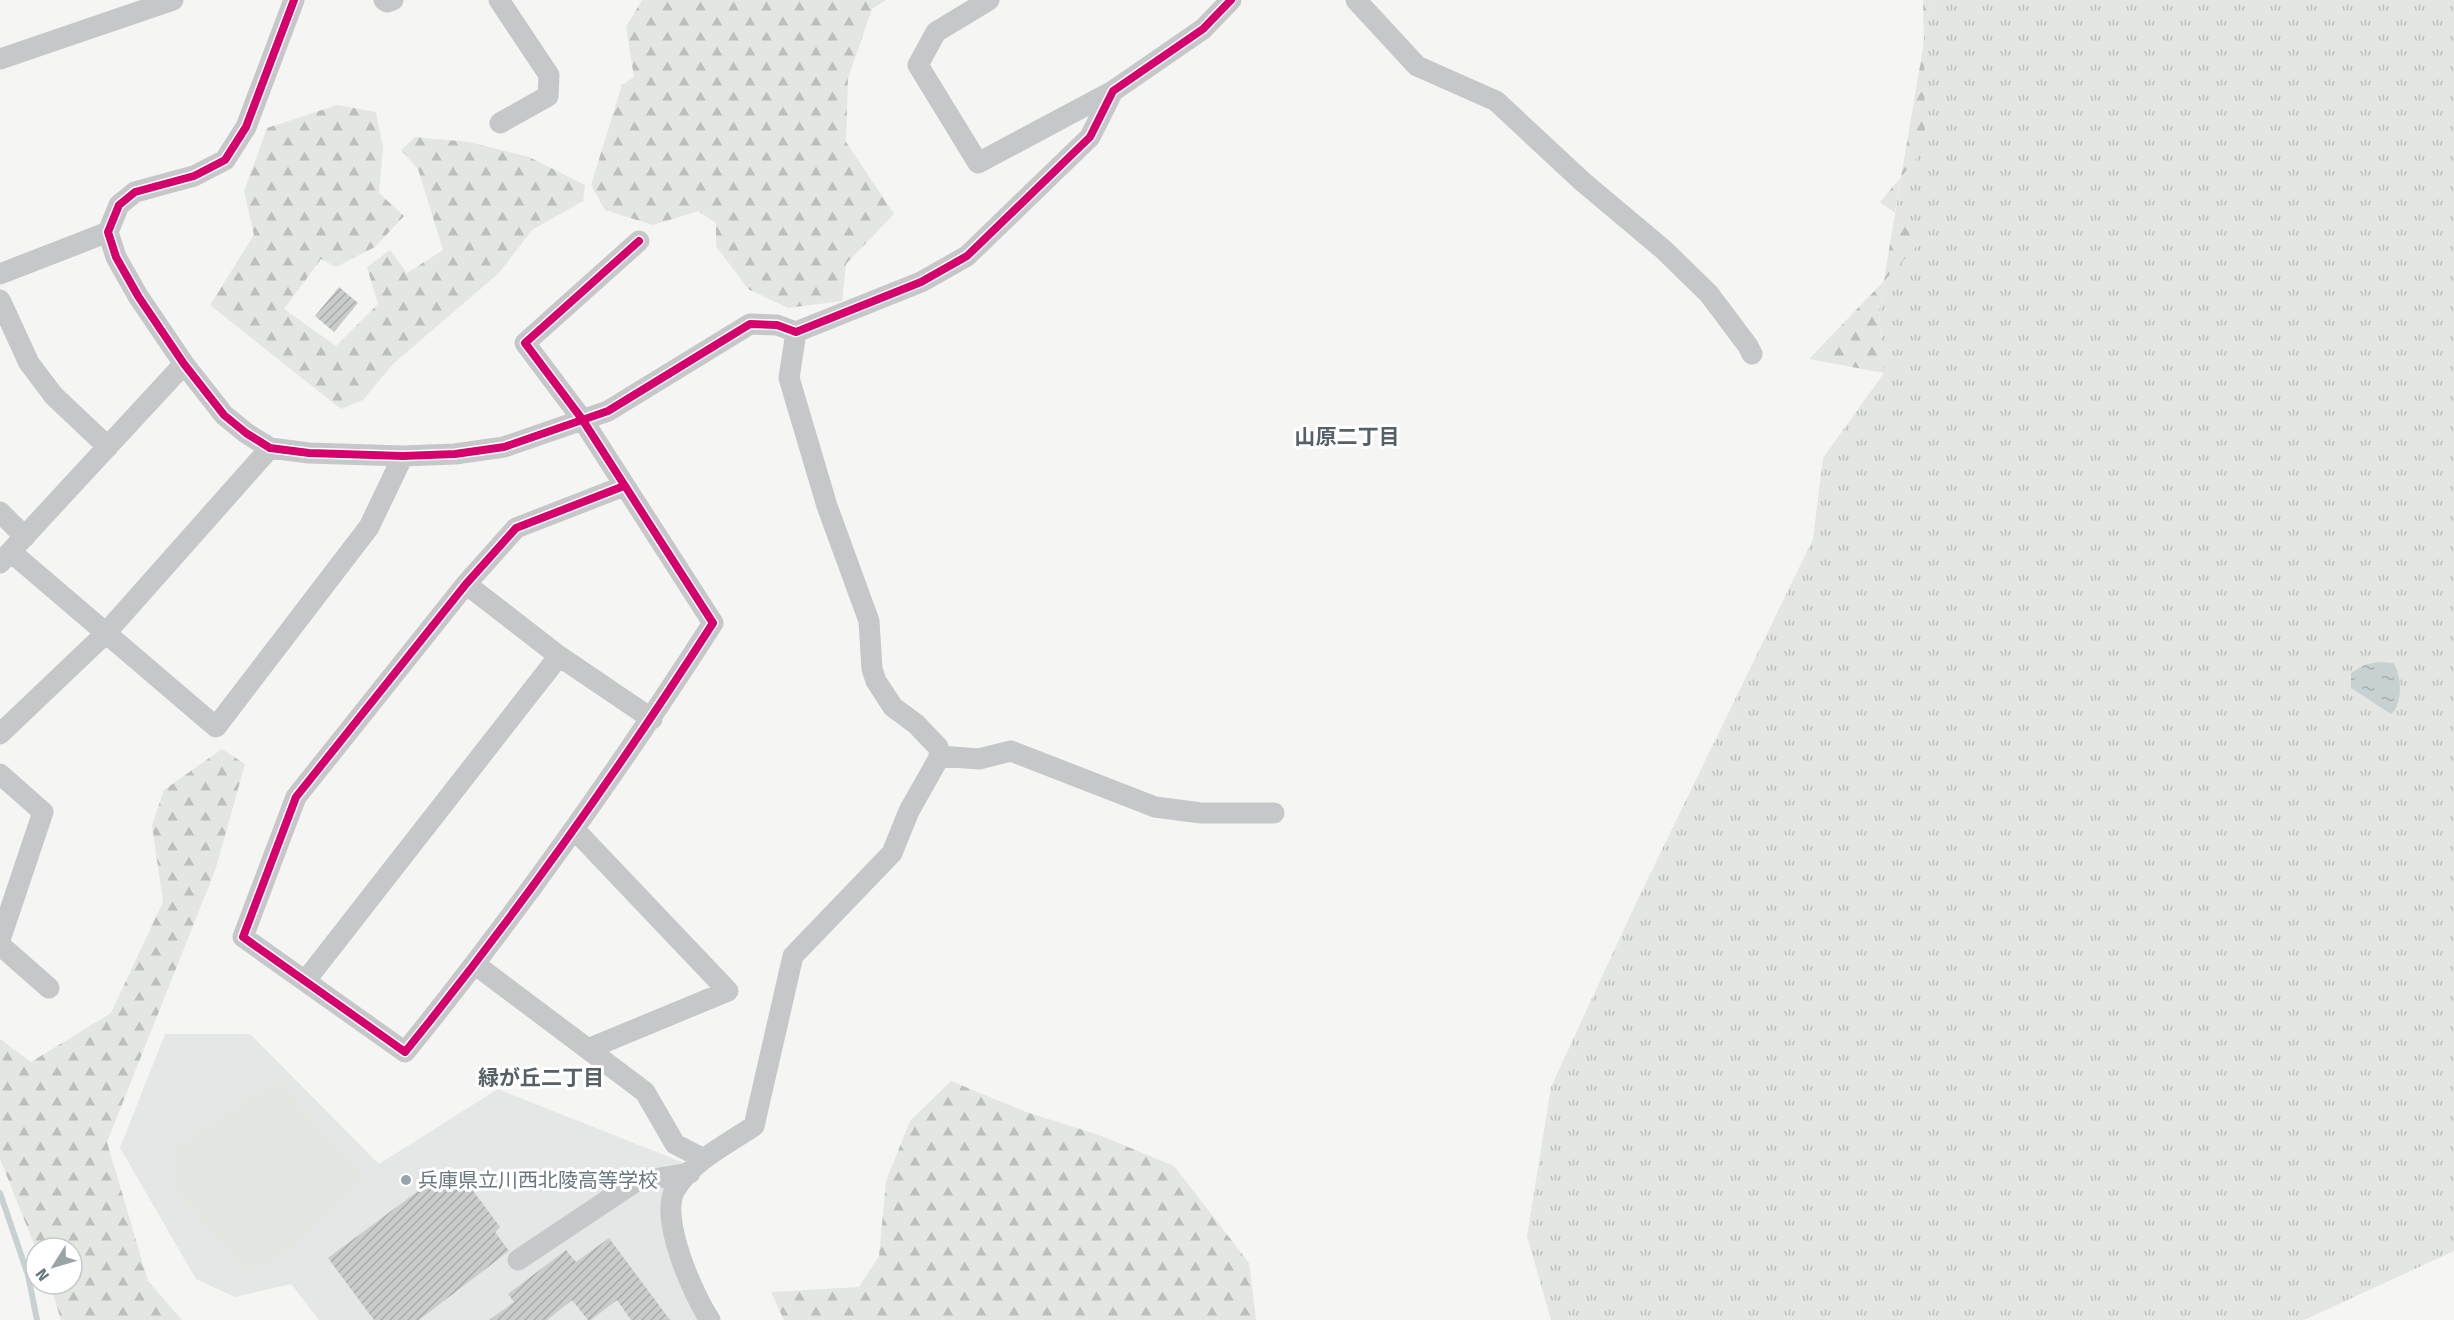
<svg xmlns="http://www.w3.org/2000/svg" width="2454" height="1320" font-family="'Fira Sans','Noto Sans JP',sans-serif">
<defs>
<pattern id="grass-tufts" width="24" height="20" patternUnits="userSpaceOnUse" patternTransform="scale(1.5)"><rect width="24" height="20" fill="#e4e6e1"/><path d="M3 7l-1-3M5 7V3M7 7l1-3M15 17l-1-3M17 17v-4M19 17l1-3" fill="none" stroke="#bdbfbc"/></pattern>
<pattern id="forest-firs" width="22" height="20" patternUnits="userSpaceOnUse" patternTransform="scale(1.5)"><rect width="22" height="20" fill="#e4e6e1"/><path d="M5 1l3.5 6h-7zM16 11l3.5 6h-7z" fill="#bdbfbc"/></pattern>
<pattern id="water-ripples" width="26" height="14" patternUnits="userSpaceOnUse" patternTransform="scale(1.5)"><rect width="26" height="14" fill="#c8d1d2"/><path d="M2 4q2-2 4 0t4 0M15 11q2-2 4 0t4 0" fill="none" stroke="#a6aeb0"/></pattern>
<pattern id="building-hatch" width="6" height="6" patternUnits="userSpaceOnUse" patternTransform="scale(1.5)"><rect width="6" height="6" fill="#cacccc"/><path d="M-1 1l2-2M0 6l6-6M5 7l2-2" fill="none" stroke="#a8aaab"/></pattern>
</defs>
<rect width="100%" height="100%" fill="#f5f5f4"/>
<path fill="#e5e6e6" d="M165 1034H250L379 1164 498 1089 684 1163 664 1195 703 1320H319L291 1284 235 1297 196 1279 120 1148Z"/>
<path fill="url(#grass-tufts)" d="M1931 0H2454V1251L2304 1320H1551L1527 1236 1551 1087 1637 901 1813 539 1823 458 1884 373 1879 311Z"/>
<path fill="url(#forest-firs)" d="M642 0H886L872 9 848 78 846 142 894 214 846 264 842 301 788 308 748 289 716 246V223L698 211 653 225 605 210 591 185 622 85 634 77 626 27Z
M1923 0H1931L1924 45 1925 148 1901 177 1895 212 1927 235 1884 281 1879 311 1884 373 1809 359 1884 281 1895 213 1880 202 1901 177 1924 45Z
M337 105 376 112 383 148 379 193 404 216 375 247 336 267 321 259 284 309 336 346 378 304 367 267 390 250 407 273 443 250 418 169 401 150 415 137 469 142 529 157 585 185 583 201 532 230 499 273 393 364 363 400 341 409 210 305 254 235 244 191 267 128Z
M222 749 245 764 216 868 107 1142 148 1281 182 1320H61L50 1284H72V1248L36 1249 0 1159V1039L31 1062 111 1013 163 902 152 825 164 790Z
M951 1081 1026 1112 1099 1135 1174 1166 1249 1263 1256 1320H784L771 1292 859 1287 879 1256 886 1181 910 1121Z"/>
<path fill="#e4e6e1" d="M277 1080 367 1178 280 1258 254 1270 237 1264 179 1195 170 1169 176 1147Z"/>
<path fill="url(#water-ripples)" d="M2378 662 2393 663C2402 674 2403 704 2391 714L2351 688V673L2364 665Z"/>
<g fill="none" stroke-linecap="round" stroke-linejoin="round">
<path stroke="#c8d1d2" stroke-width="6" d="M0 1193 28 1275 37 1320"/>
</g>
<path fill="url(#building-hatch)" d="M339 287 358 303 334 332 315 316Z
M449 1168 463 1187 468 1184 500 1227 495 1232 509 1251 419 1320H374L328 1258Z
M609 1238 670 1320H631L617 1300 591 1320H588L572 1300 547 1320H489L514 1302 508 1294 566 1250 576 1262Z"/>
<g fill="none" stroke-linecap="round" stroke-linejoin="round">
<path stroke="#c5c7c8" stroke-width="21" d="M294 0 246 127 225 160 194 176 135 192 119 205 108 232 116 257 138 296 184 364 224 415 246 433 270 448 309 453 403 456 455 454 504 447 608 411 750 324 777 325 796 332 921 282 967 256 1090 137 1113 91 1203 29 1231 0
M384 0 387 2 393 0
M499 0 549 75 548 96 500 123
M989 0 936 32 918 65 978 163 1113 91
M1356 0 1417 66 1496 101 1583 182 1664 250 1709 294 1748 346 1752 354
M0 59 173 0
M0 274 108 232
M0 300 29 363 54 396 108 447
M624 486 516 528 466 584 296 797 243 937 405 1052C516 915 618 771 713 623L582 419 525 343 639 241
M0 512 25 537
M11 552 216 727 369 527 403 456
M0 563 184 364
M466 584 559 656 652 719
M0 734 105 634 270 448
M940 756 979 759 1011 751 1155 807 1201 813H1274
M0 774 43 812 0 940
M574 829 728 991 588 1049
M0 945 49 988
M476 965 645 1092 675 1144 704 1159
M306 980 559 656
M518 1260 635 1182 690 1173
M710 1320C693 1294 659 1218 675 1190 692 1161 727 1144 754 1126L793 956 892 853 909 811 940 756 938 747 916 724 893 707 876 681 872 669 869 621 827 506 789 378 796 332"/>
<defs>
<path id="cycleway" d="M294 0 246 127 225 160 194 176 135 192 119 205 108 232 116 257 138 296 184 364 224 415 246 433 270 448 309 453 403 456 455 454 504 447 608 411 750 324 777 325 796 332 921 282 967 256 1090 137 1113 91 1203 29 1231 0
M624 486 516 528 466 584 296 797 243 937 405 1052C516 915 618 771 713 623L582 419 525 343 639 241"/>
</defs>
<use href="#cycleway" stroke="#fff" stroke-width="11"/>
<use href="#cycleway" stroke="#d6006c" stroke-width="8"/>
</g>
<circle fill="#99a4a9" stroke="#fff" stroke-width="2" cx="406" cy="1180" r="6"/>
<g text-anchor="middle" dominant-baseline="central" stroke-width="6" stroke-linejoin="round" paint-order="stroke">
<g font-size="20" fill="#687980" stroke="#fff" text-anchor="start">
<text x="418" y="1180">兵庫県立川西北陵高等学校</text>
</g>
<g font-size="21" font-weight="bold" fill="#556166" stroke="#fff">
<text x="1347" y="437">山原二丁目</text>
<text x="541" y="1078">緑が丘二丁目</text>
</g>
</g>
<g transform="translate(54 1266) rotate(233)"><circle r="28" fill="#ffffff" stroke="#c3c9cc" stroke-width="1.5"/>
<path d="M0-4.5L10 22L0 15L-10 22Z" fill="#99a4a9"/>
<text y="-9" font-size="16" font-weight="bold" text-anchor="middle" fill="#687980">N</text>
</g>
</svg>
